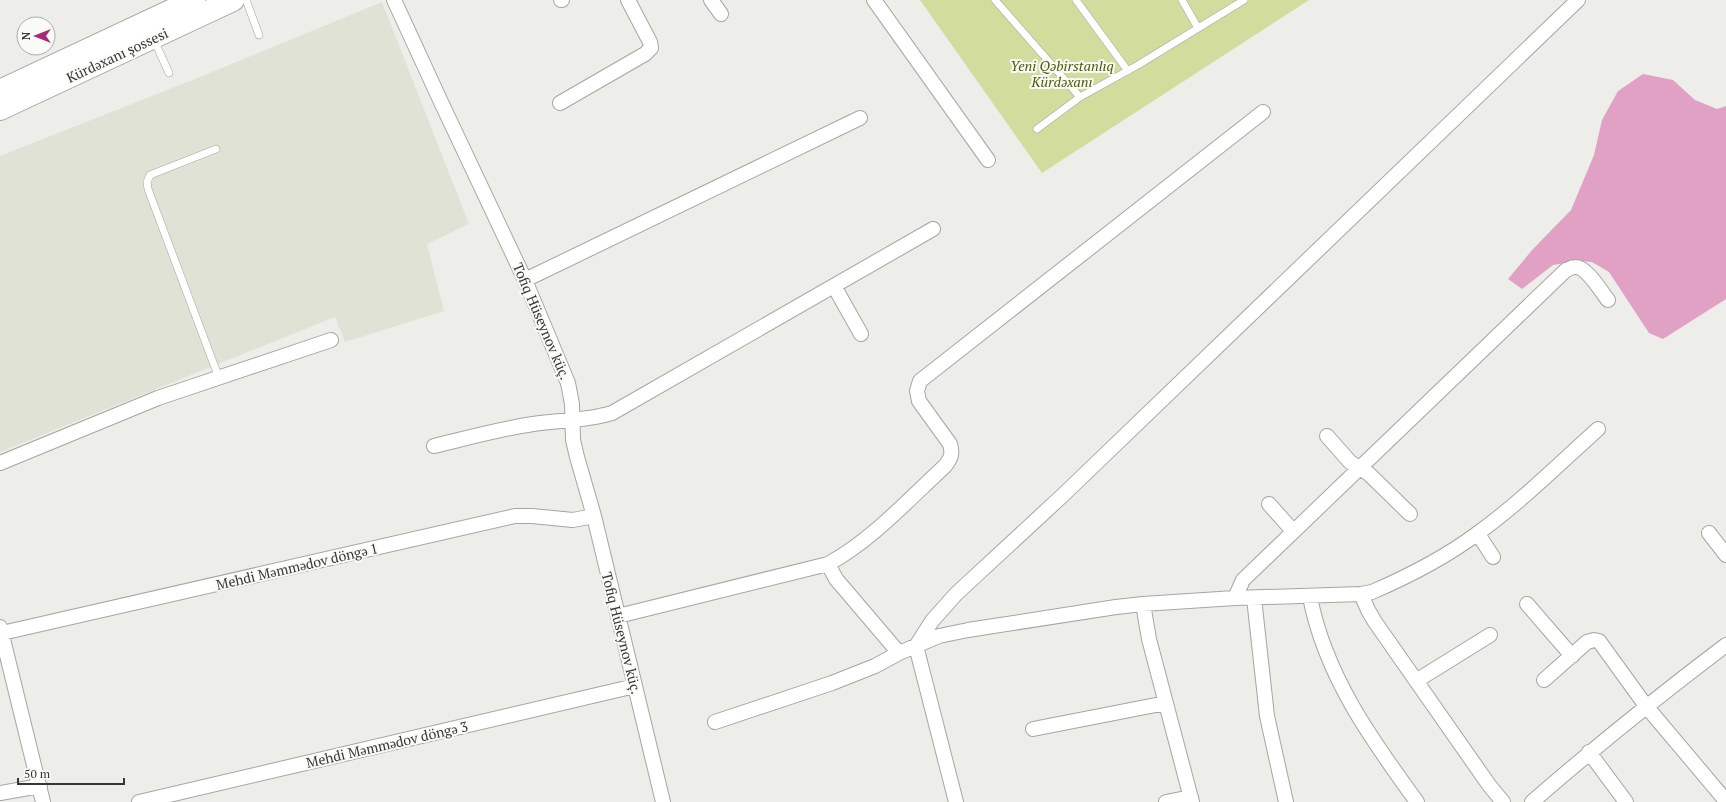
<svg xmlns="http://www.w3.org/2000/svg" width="1726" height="802" font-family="'PT Serif',serif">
<rect width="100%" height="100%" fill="#edeee9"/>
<path fill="#e0e2d6" d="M382 2 469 224 427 244 444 311 345 342 335 317 0 452V156L195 79Z"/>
<path fill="#d2dc9d" d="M920 0H1309L1042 173Z"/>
<path fill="#e0a1c4" d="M1643 74 1673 80 1695 100 1717 109 1726 106V299L1663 339 1649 333 1609 272 1592 262 1580 261 1553 265 1522 289 1508 279 1533 249 1571 210 1594 155 1602 120 1618 91Z"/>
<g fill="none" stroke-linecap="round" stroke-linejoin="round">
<defs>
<path id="service" d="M246 0 259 35
M995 0 1080 97
M1076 0 1128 71
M1182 0 1198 28
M154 40 169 73
M1037 129 1080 97 1138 65 1244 0
M216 149 150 175 147 182 148 189 219 378"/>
<path id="minor" d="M394 0 441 102 525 280 568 383 572 404 573 440 577 457 594 516 663 802
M561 0H562
M711 0 721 14
M874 0 988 160
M560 103 645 54 651 48 650 42 628 0
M525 280 860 118
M834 286 861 334
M1327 436 1350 462 1369 474 1410 514
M434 446C467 438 500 429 533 424 560 420 586 421 612 413L933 229
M0 463 158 398 331 340
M1269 504 1293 531
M1709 533 1726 555
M1478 534 1493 557
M828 564 836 579 899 653
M1361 594 1368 610 1375 622 1489 785 1503 802
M1310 597C1325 675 1371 739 1417 802
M1235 598 1243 580 1566 270C1569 269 1572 267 1575 267 1586 266 1601 291 1608 300
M1254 598 1267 716 1286 802
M1143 604 1149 639 1192 802
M1527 604 1572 656
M618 616 828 564C872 540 909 499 945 466 951 458 953 454 950 444L919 401 917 391 920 381 1263 112
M0 627 43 802
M2 633 515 516H532L573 520 594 516
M1544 680 1587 642 1594 640 1599 641 1646 706 1726 801
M1416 681 1490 635
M715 722 832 683 875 666 899 653 939 636 968 630 1116 607 1143 604 1235 598 1361 594 1372 592C1409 576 1446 557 1478 533 1521 502 1559 464 1598 429
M1033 729 1166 703
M1589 752 1626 802
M0 793 40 786
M139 802 635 686
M956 802 916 646 932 621 956 594 1062 496 1578 0
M1166 802 1191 797
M1532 802C1595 747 1660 695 1726 645"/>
<path id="primary" d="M0 91 194 0
M0 109 233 0"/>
</defs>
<use href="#service" stroke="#a5a6a1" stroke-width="8"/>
<use href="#minor" stroke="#a5a6a1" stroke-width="16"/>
<use href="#primary" stroke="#a5a6a1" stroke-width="24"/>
<use href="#service" stroke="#fff" stroke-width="7"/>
<use href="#minor" stroke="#fff" stroke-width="14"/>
<use href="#primary" stroke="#fff" stroke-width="22"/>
</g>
<g text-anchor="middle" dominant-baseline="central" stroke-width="4" stroke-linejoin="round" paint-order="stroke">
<g font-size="14" fill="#363634" stroke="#fafbf6">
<text transform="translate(117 55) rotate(-25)">Kürdəxanı şossesi</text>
<text transform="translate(542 321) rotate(67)">Tofiq Hüseynov küç.</text>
<text transform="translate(297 566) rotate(-13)">Mehdi Məmmədov döngə 1</text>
<text transform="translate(622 633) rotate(76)">Tofiq Hüseynov küç.</text>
<text transform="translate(387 744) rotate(-13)">Mehdi Məmmədov döngə 3</text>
</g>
<g font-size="14" font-style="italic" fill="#51580d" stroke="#fafbf6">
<text x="1062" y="65">Yeni Qəbirstanlıq<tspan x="1062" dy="16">Kürdəxanı</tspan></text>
</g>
</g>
<g transform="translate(36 36) rotate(270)"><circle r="19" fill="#fafbf6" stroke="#acaca8"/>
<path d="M0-3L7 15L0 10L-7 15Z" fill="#a6297c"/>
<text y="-6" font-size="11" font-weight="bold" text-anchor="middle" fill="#363634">N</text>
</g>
<path d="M18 778v6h106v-6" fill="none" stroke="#363634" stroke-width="2"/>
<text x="24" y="778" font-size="12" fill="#363634" stroke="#fafbf6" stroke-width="3" paint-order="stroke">50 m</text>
</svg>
